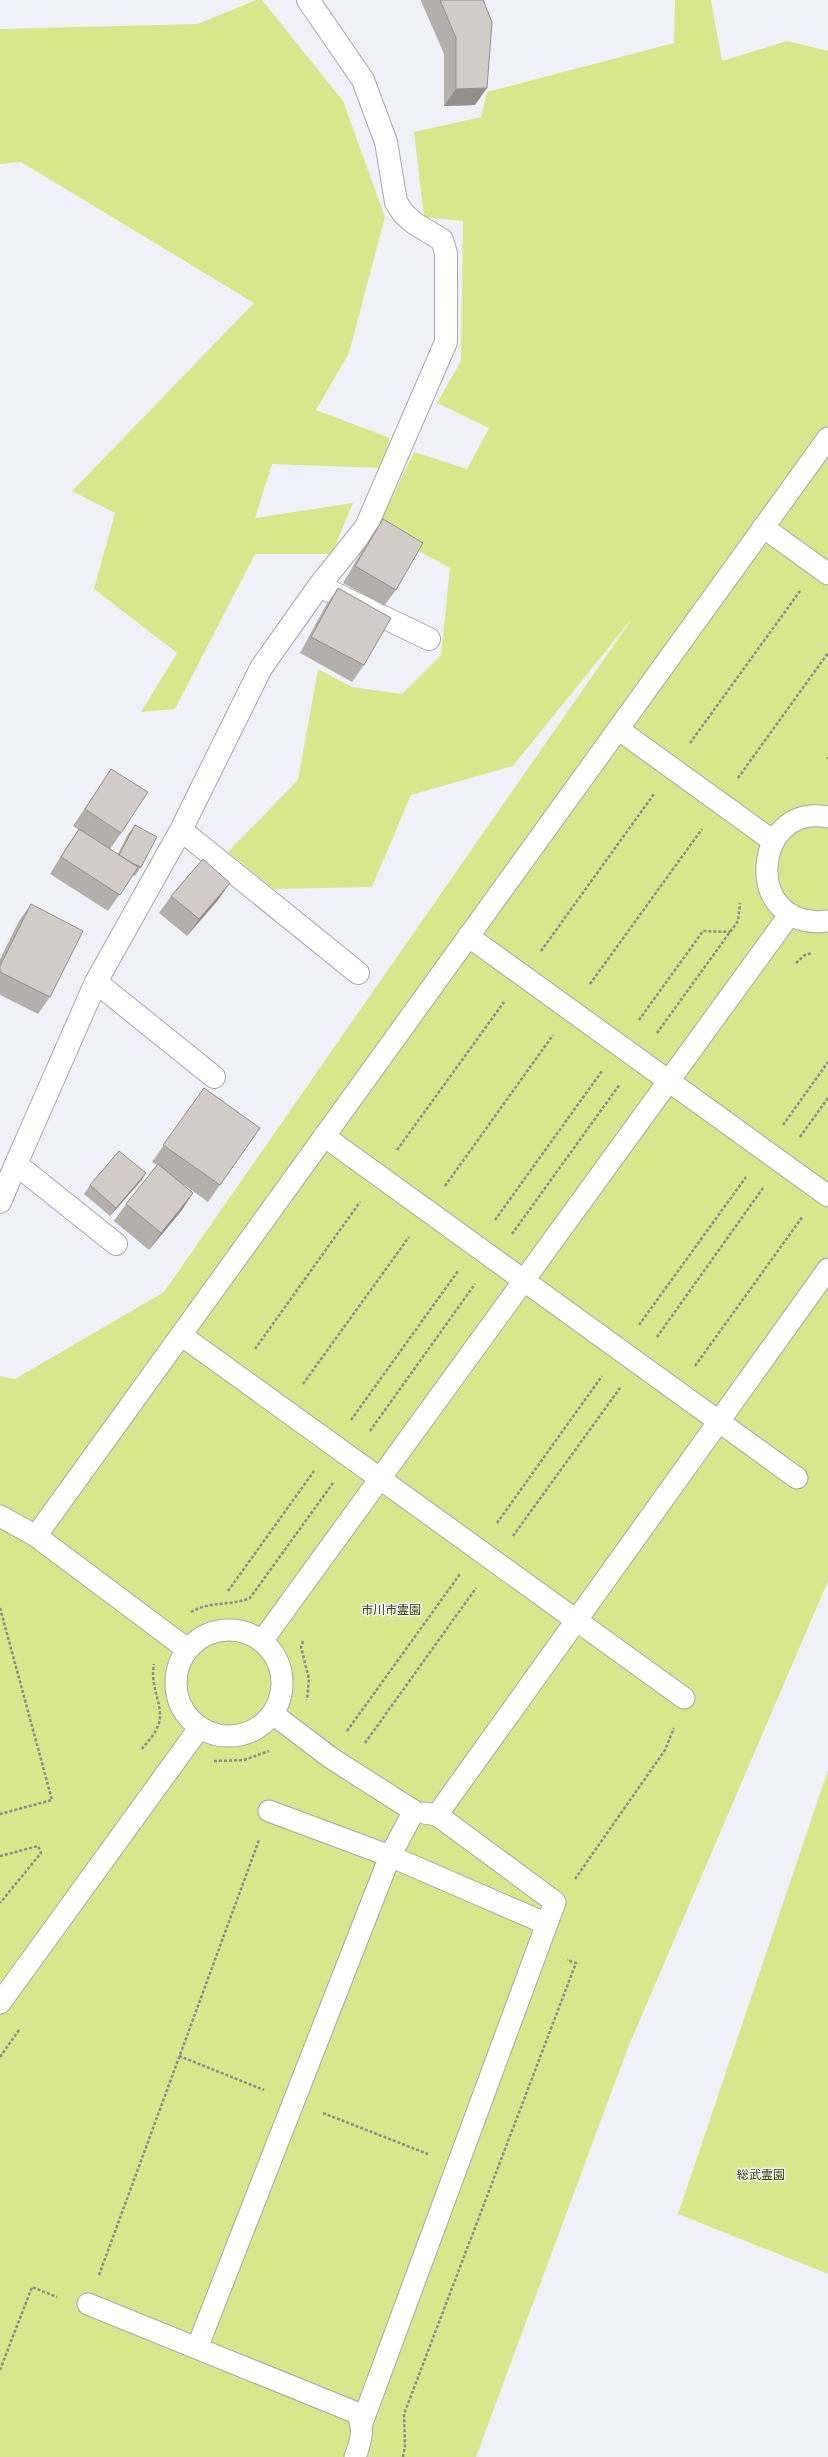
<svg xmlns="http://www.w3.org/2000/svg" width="828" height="2457" font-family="Rubik,'Noto Sans JP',sans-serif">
<rect width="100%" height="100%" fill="#f0f1f8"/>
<path fill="#d8e68c" d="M256 0H262L343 101 385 217 349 353 316 410 390 438 380 468 272 464 255 518 353 503 332 554H255L175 709 141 712 177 653 94 589 115 513 72 491 254 303 21 162 0 164V29L198 24Z
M675 0H711L722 61 787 41 828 51V1581L627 2050 476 2457H0V1376L15 1379 164 1292 634 616 513 766 411 795 372 887 274 889 228 852 298 780 318 669 352 687 402 694 441 655 450 568 377 528 414 452 467 469 489 428 437 403 461 361 463 221 424 217 414 132 481 117 487 92 674 43Z
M828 1770V2274L678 2214Z"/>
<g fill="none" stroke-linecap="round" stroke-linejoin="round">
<defs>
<path id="service" d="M763 527 828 574
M618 729 773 841
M828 817C751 802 742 932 828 921
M468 936 828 1196
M324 1136 797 1478
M181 1335 684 1698
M0 1516 36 1536 187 1649
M36 1536 828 438
M176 1683a53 53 0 1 1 106 0a53 53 0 1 1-106 0Z
M262 1641 790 914
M269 1811 390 1856 547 1924
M424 1813 437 1815 828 1269
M0 2003 200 1727
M88 2304 357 2413C365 2430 361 2441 355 2457
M197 2348 390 1856 414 1811 331 1758 273 1714
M362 2423 555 1902 437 1815"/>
<path id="minor" d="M319 586 429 639
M181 830 358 973
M96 982 214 1077
M0 1202 16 1164
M116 1244 16 1164 96 982 181 830 261 668 319 586 366 527 446 342V253L442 240 414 223 403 213 396 202 386 142 363 80 308 0"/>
</defs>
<use href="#service" stroke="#a6a7ae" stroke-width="23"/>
<use href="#minor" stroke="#a6a7ae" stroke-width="24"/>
<path stroke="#8a8b90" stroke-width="2.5" stroke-dasharray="3 2" stroke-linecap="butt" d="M690 743 800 591
M828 757V759
M738 778 828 653
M541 951 654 794
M796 963 805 955 812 953
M590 984 702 829
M639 1020 703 931 730 932
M657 1033 738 921 740 903
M783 1125 828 1062
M800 1137 828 1098
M397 1150 504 1002
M445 1186 553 1035
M495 1220 602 1071
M512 1234 620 1084
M639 1325 746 1177
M657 1337 763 1188
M255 1349 360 1202
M695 1366 803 1216
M303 1384 409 1237
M351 1420 458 1271
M370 1431 475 1284
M497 1523 602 1376
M513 1536 620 1388
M228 1591 314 1471
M0 1608 52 1800 0 1814
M191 1612C209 1601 231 1606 250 1598L333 1483
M303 1641 301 1647 309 1679 307 1700
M347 1731 460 1574
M365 1743 476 1588
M142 1749C149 1740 160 1729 160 1716 160 1698 150 1685 154 1664
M214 1761 244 1760 269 1751
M0 1856 38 1846 41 1853 0 1903
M575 1879 665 1750 674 1728
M179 2056 264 2090
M0 2057 19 2030
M323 2113 428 2154
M99 2275 259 1840
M0 2370 32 2287 57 2297
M403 2457 405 2446 404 2414 576 1963 567 1960"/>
<use href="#service" stroke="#fff" stroke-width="21"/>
<use href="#minor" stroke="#fff" stroke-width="22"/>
</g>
<path fill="#b5afab" d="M421 0H483L475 105 444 106V54L421 1Z
M383 519 396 590 384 606 343 583 371 536Z
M338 588 364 665 352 682 300 653 326 605Z
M111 769 121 833 110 849 118 854 128 834 135 825 141 867 135 876 133 875 108 911 50 874 67 846 79 830 73 826Z
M171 896 218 900 187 936 159 913Z
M31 904 50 997 38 1014 0 995V959L19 921Z
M204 1088 260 1128 208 1202 182 1183 193 1193 182 1210 149 1250 114 1221 126 1204 157 1165 152 1162Z
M146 1173 140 1182 110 1216 84 1194 90 1185Z"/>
<path fill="#948e8b" d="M487 88 475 105 444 106 456 89Z
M230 883 218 900 187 936 199 919Z
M146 1173 140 1182 110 1216 116 1208Z
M193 1193 182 1210 149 1250 161 1233Z"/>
<path fill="#d3cbc7" stroke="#948e8b" d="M440 0H483L492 22 487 88 456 89V38Z
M383 519 423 543 396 590 355 566Z
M338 588 391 618 364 665 311 637Z
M111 769 148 792 121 833 85 809Z
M135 825 157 837 141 867 132 863 119 855Z
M79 829 138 867 120 895 61 857Z
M203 859 230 883 199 919 171 896Z
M31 904 83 931 50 997 0 972V966Z
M204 1088 260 1128 220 1185 163 1145Z
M119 1151 146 1173 116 1208 90 1185Z
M158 1164 193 1193 161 1233 126 1204Z"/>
<g text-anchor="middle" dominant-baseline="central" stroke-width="3" stroke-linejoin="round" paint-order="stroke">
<g font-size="12" fill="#414800" stroke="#f0f1f8">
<text x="391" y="1610">市川市霊園</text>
<text x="761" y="2175">総武霊園</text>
</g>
</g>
</svg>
